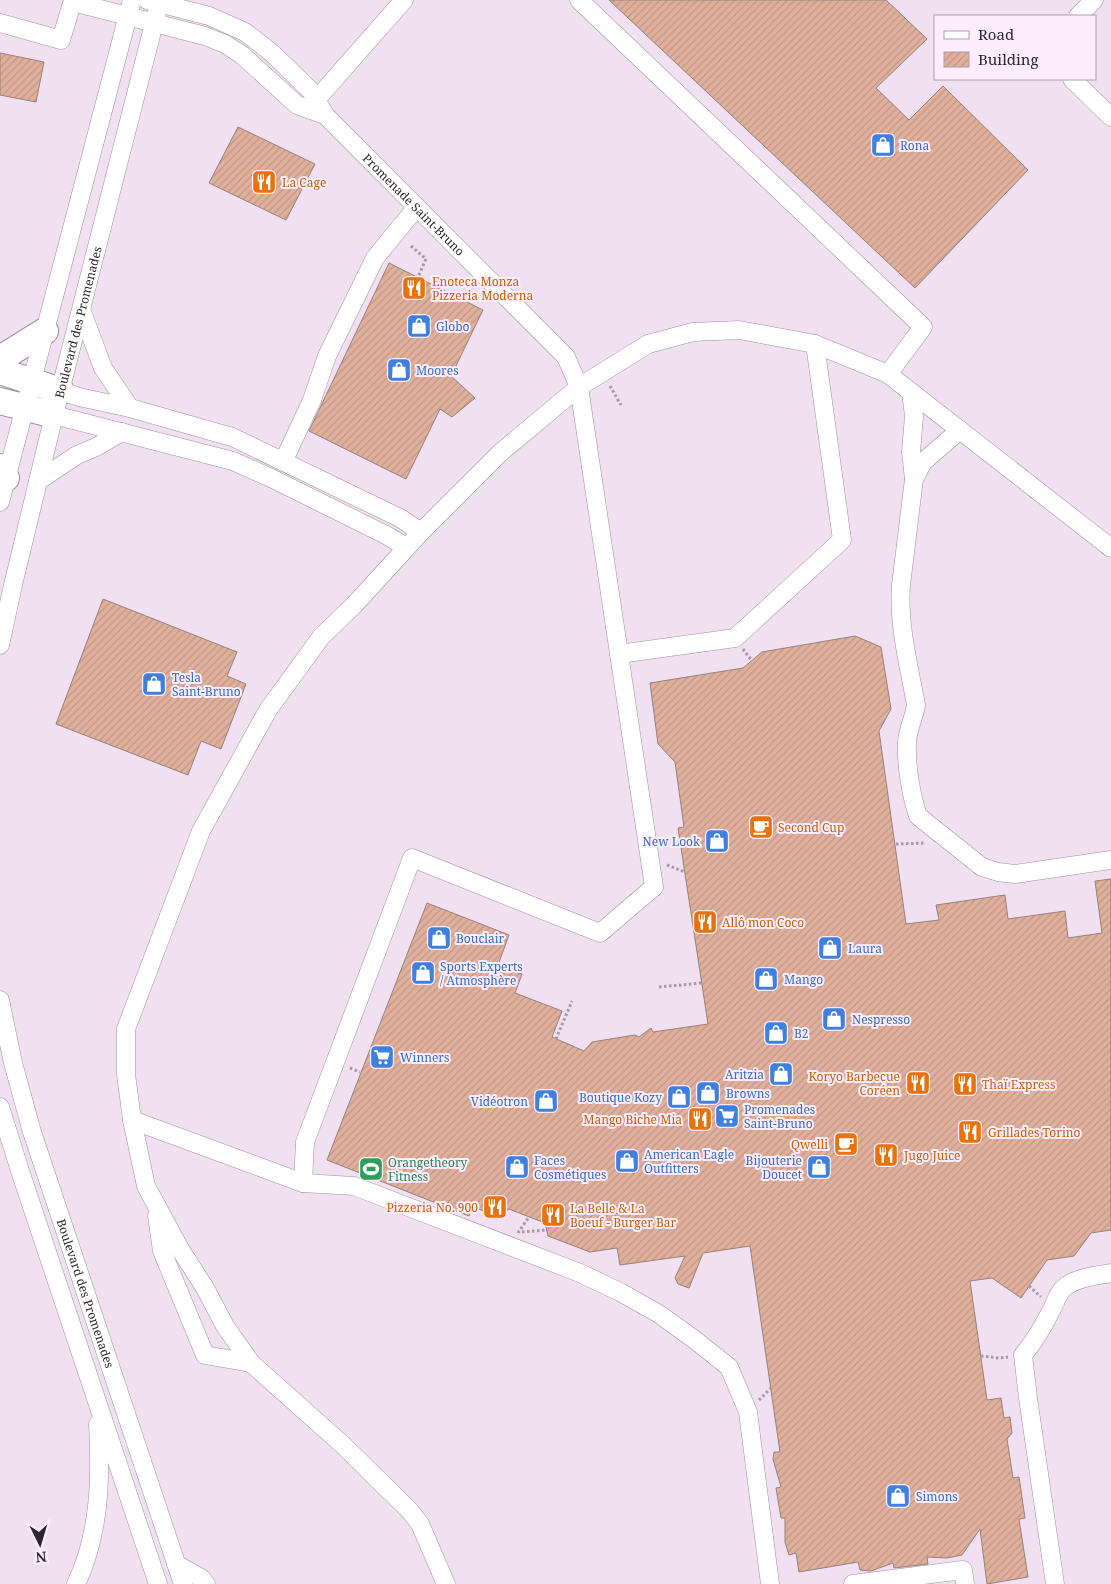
<svg xmlns="http://www.w3.org/2000/svg" width="1111" height="1584" font-family="'Noto Serif',serif">
<defs>
<pattern id="building-hatch" width="6" height="6" patternUnits="userSpaceOnUse" patternTransform="scale(1.25)"><rect width="6" height="6" fill="#e0b09c"/><path d="M-1 1l2-2M0 6l6-6M5 7l2-2" fill="none" stroke="#c09787"/></pattern>
</defs>
<rect width="100%" height="100%" fill="#f0e0f1"/>
<path fill="url(#building-hatch)" stroke="#978279" d="M609 0H886L927 39 876 88 909 120 943 86 1028 170 915 288Z
M0 53 44 62 36 102 0 95Z
M238 127 315 164 286 220 209 183Z
M389 263 483 310 451 376 475 398 452 417 440 409 406 479 309 431Z
M103 599 237 652 227 676 246 684 221 749 201 741 188 775 56 724Z
M855 636 881 647 891 709 879 731 906 924 939 920 936 905 1005 895 1008 919 1065 911 1068 938 1102 933 1095 881 1111 879V1230L1091 1233 1074 1256 1047 1260 1021 1298 992 1278 970 1281 987 1400 1001 1398 1004 1418 1010 1417 1012 1433 1007 1439 1013 1478 1019 1477 1025 1518 1019 1519 1028 1577 987 1584 980 1529 962 1555 947 1558 927 1557 928 1564 894 1568 893 1563 871 1571 860 1570 858 1562 799 1572 796 1553 789 1555 785 1542V1518H781L776 1488 781 1487 773 1459 774 1452H780L750 1246 703 1253 689 1288 678 1284 675 1278 685 1256 620 1265 617 1248 590 1252 548 1236 545 1223 509 1209 499 1216 472 1207 469 1216 327 1160 427 903 509 935 498 965 522 974 515 993 562 1011 552 1037 584 1051 592 1042 635 1035 639 1037 651 1028 653 1032 708 1024 678 828 684 827 675 762 658 744 650 683 743 668 762 652Z"/>
<g fill="none" stroke-linecap="round" stroke-linejoin="round">
<defs>
<g id="minor">
<path id="s1" d="M147 0 209 16 245 32 272 53 311 91 325 115 566 357 579 387 654 887 600 933 412 858 305 1142 303 1183"/>
<path d="M579 0 923 327 888 374"/>
<path d="M73 2 205 36 225 44 242 55 297 105 325 115"/>
<path d="M1078 16 1094 0"/>
<path d="M0 23 61 40 73 0"/>
<path d="M1072 79 1111 117"/>
<path d="M308 109 404 0"/>
<path d="M82 312 103 368 130 408"/>
<path d="M61 391 79 397 130 408 232 437 400 518 421 532"/>
<path d="M911 392 914 416 911 452 914 479"/>
<path d="M54 415 233 461 273 479 386 535 406 547"/>
<path d="M960 430 923 462 914 479 901 585C898 625 909 666 916 705 914 718 907 731 907 743 906 765 911 795 918 816L982 867 998 872 1015 874 1111 860"/>
<path d="M284 460 312 400 327 356 375 258 416 208"/>
<path d="M38 481 77 455 96 447 122 432"/>
<path d="M0 502 132 0"/>
<path id="s2" d="M0 645 13 585 54 415 160 0"/>
<path d="M619 654 735 638 842 540 815 344"/>
<path id="s3" d="M0 1000 13 1063 32 1132 183 1584"/>
<path d="M0 1107 21 1174 158 1584"/>
<path d="M132 1120 303 1183 354 1186 580 1273 620 1292 659 1314 695 1340 729 1367 748 1412 770 1584"/>
<path d="M157 1216 162 1251 205 1355 251 1363"/>
<path d="M176 1564 201 1578 206 1584"/>
<path d="M76 1584C100 1534 101 1478 98 1424"/>
<path d="M446 1584 420 1524 410 1511 344 1446 251 1363 225 1326 205 1288 180 1249 146 1186 132 1120 126 1074V1029L201 831 268 710 321 637 355 604 421 532 500 453 579 387 648 344 693 332 739 330 815 344 888 374 1111 548"/>
<path d="M853 1584 963 1570 965 1584"/>
<path d="M1055 1584 1028 1398 1023 1355C1035 1341 1044 1325 1052 1309 1056 1301 1058 1292 1066 1286 1079 1277 1096 1276 1111 1273"/>
</g>
<path id="highway" d="M0 359 45 331
M0 371 61 391
M0 401 54 415
M0 467 6 478"/>
</defs>
<use href="#minor" stroke="#9f90a0" stroke-width="19"/>
<use href="#highway" stroke="#9f90a0" stroke-width="28"/>
<path stroke="#a498a4" stroke-width="3" stroke-dasharray="2.5 2.5" stroke-linecap="butt" d="M411 246 426 259 418 277
M610 386 621 405
M743 649 752 661
M896 844 926 843
M667 865 685 872
M659 987 702 983
M556 1039 572 1001
M350 1068 360 1072
M522 1232 546 1230
M518 1233 529 1217
M1029 1286 1041 1297
M981 1356 999 1358 1008 1357
M759 1400 771 1388"/>
<use href="#minor" stroke="#fff" stroke-width="18"/>
<use href="#highway" stroke="#fff" stroke-width="26"/>
</g>
<defs>
<symbol id="shop-square" viewBox="-11 -11 22 22"><rect x="-9" y="-9" width="18" height="18" rx="4" fill="#3f7fe0" stroke="#fdedff"/><path d="M-5-2.5h2.3a2.7 3.5 0 0 1 5.4 0H5L5.5 6h-11ZM-1.5-2.5h3a1.5 2.3 0 0 0-3 0Z" fill="#fff"/></symbol>
<symbol id="restaurant-square" viewBox="-11 -11 22 22"><rect x="-9" y="-9" width="18" height="18" rx="4" fill="#e8710a" stroke="#fdedff"/><path d="M-5-6h1v4h1v-4h1v4h1v-4h1v5L-1.5 .5V6h-2V.5L-5-1ZM5-6V6H3V1.5H1.5Q1.5-4 5-6Z" fill="#fff"/></symbol>
<symbol id="cafe-square" viewBox="-11 -11 22 22"><rect x="-9" y="-9" width="18" height="18" rx="4" fill="#e8710a" stroke="#fdedff"/><path d="M-5.5-4.5H6V0H3Q3 3.5 0 3.5H-2.5Q-5.5 3.5-5.5 0ZM3-3.2v2h1.7v-2ZM-6 4.5H4V6H-6Z" fill="#fff"/></symbol>
<symbol id="supermarket-square" viewBox="-11 -11 22 22"><rect x="-9" y="-9" width="18" height="18" rx="4" fill="#3f7fe0" stroke="#fdedff"/><path d="M-6-5.5h2.5l.6 2H6L4.5 2H-2.5L-4.4-4H-6ZM-1.5 3.2a1.3 1.3 0 1 0 .1 0ZM3 3.2a1.3 1.3 0 1 0 .1 0Z" fill="#fff"/></symbol>
<symbol id="stadium-square" viewBox="-11 -11 22 22"><rect x="-9" y="-9" width="18" height="18" rx="4" fill="#2e9e5b" stroke="#fdedff"/><path d="M0-5a6.5 5 0 1 0 0 10a6.5 5 0 1 0 0-10ZM-3.5-1.8h7v3.6h-7Z" fill="#fff"/></symbol>
</defs>
<g fill-rule="evenodd">
<use href="#shop-square" x="869" y="131" width="28" height="28"/>
<use href="#restaurant-square" x="250" y="168" width="28" height="28"/>
<use href="#restaurant-square" x="400" y="274" width="28" height="28"/>
<use href="#shop-square" x="405" y="312" width="28" height="28"/>
<use href="#shop-square" x="385" y="356" width="28" height="28"/>
<use href="#shop-square" x="140" y="670" width="28" height="28"/>
<use href="#cafe-square" x="747" y="813" width="28" height="28"/>
<use href="#shop-square" x="703" y="827" width="28" height="28"/>
<use href="#restaurant-square" x="691" y="908" width="28" height="28"/>
<use href="#shop-square" x="425" y="924" width="28" height="28"/>
<use href="#shop-square" x="816" y="934" width="28" height="28"/>
<use href="#shop-square" x="409" y="959" width="28" height="28"/>
<use href="#shop-square" x="752" y="965" width="28" height="28"/>
<use href="#shop-square" x="820" y="1005" width="28" height="28"/>
<use href="#shop-square" x="762" y="1019" width="28" height="28"/>
<use href="#supermarket-square" x="368" y="1043" width="28" height="28"/>
<use href="#shop-square" x="767" y="1060" width="28" height="28"/>
<use href="#restaurant-square" x="904" y="1069" width="28" height="28"/>
<use href="#restaurant-square" x="951" y="1070" width="28" height="28"/>
<use href="#shop-square" x="694" y="1079" width="28" height="28"/>
<use href="#shop-square" x="665" y="1083" width="28" height="28"/>
<use href="#shop-square" x="532" y="1087" width="28" height="28"/>
<use href="#supermarket-square" x="713" y="1102" width="28" height="28"/>
<use href="#restaurant-square" x="686" y="1105" width="28" height="28"/>
<use href="#restaurant-square" x="956" y="1118" width="28" height="28"/>
<use href="#cafe-square" x="832" y="1130" width="28" height="28"/>
<use href="#restaurant-square" x="872" y="1141" width="28" height="28"/>
<use href="#shop-square" x="613" y="1147" width="28" height="28"/>
<use href="#shop-square" x="503" y="1153" width="28" height="28"/>
<use href="#shop-square" x="805" y="1153" width="28" height="28"/>
<use href="#stadium-square" x="357" y="1155" width="28" height="28"/>
<use href="#restaurant-square" x="481" y="1193" width="28" height="28"/>
<use href="#restaurant-square" x="539" y="1201" width="28" height="28"/>
<use href="#shop-square" x="884" y="1482" width="28" height="28"/>
</g>
<g text-anchor="middle" dominant-baseline="central" stroke-width="4" stroke-linejoin="round" paint-order="stroke">
<g font-size="12" fill="#366cbe" stroke="#fdedff" text-anchor="start">
<text x="900" y="145">Rona</text>
<text x="436" y="326">Globo</text>
<text x="416" y="370">Moores</text>
<text x="172" y="677">Tesla<tspan x="172" dy="14">Saint-Bruno</tspan></text>
<text x="700" y="841" text-anchor="end">New Look</text>
<text x="456" y="938">Bouclair</text>
<text x="848" y="948">Laura</text>
<text x="440" y="966">Sports Experts<tspan x="440" dy="14">/ Atmosphère</tspan></text>
<text x="784" y="979">Mango</text>
<text x="852" y="1019">Nespresso</text>
<text x="794" y="1033">B2</text>
<text x="400" y="1057">Winners</text>
<text x="764" y="1074" text-anchor="end">Aritzia</text>
<text x="726" y="1093">Browns</text>
<text x="662" y="1097" text-anchor="end">Boutique Kozy</text>
<text x="528" y="1101" text-anchor="end">Vidéotron</text>
<text x="744" y="1109">Promenades<tspan x="744" dy="14">Saint-Bruno</tspan></text>
<text x="644" y="1154">American Eagle<tspan x="644" dy="14">Outfitters</tspan></text>
<text x="534" y="1160">Faces<tspan x="534" dy="14">Cosmétiques</tspan></text>
<text x="802" y="1160" text-anchor="end">Bijouterie<tspan x="802" dy="14">Doucet</tspan></text>
<text x="916" y="1496">Simons</text>
</g>
<g font-size="12" fill="#c56008" stroke="#fdedff" text-anchor="start">
<text x="282" y="182">La Cage</text>
<text x="432" y="281">Enoteca Monza<tspan x="432" dy="14">Pizzeria Moderna</tspan></text>
<text x="778" y="827">Second Cup</text>
<text x="722" y="922">Allô mon Coco</text>
<text x="900" y="1076" text-anchor="end">Koryo Barbecue<tspan x="900" dy="14">Coréen</tspan></text>
<text x="982" y="1084">Thaï Express</text>
<text x="682" y="1119" text-anchor="end">Mango Biche Mia</text>
<text x="988" y="1132">Grillades Torino</text>
<text x="828" y="1144" text-anchor="end">Qwelli</text>
<text x="904" y="1155">Jugo Juice</text>
<text x="478" y="1207" text-anchor="end">Pizzeria No. 900</text>
<text x="570" y="1208">La Belle &amp; La<tspan x="570" dy="14">Boeuf - Burger Bar</tspan></text>
</g>
<g font-size="12" fill="#2d272d" stroke="#fdedff">
<text stroke="none"><textPath href="#s1" startOffset="346">Promenade Saint-Bruno</textPath></text>
<text stroke="none"><textPath href="#s2" startOffset="332">Boulevard des Promenades</textPath></text>
<text stroke="none"><textPath href="#s3" startOffset="306">Boulevard des Promenades</textPath></text>
</g>
<g font-size="12" fill="#27864d" stroke="#fdedff" text-anchor="start">
<text x="388" y="1162">Orangetheory<tspan x="388" dy="14">Fitness</tspan></text>
</g>
</g>
<rect x="934" y="15" width="162" height="65" fill="#fdedff" stroke="#aa9eab"/>
<rect x="944" y="31" width="25" height="8" fill="#ffffff" stroke="#aa9eab"/>
<text x="978" y="40" font-size="15" fill="#2d272d">Road</text>
<rect x="944" y="52" width="25" height="15" fill="url(#building-hatch)" stroke="#aa9eab"/>
<text x="978" y="65" font-size="15" fill="#2d272d">Building</text>
<g transform="translate(40 1544) rotate(175)" stroke="#fdedff" stroke-width="4" paint-order="stroke">
<path d="M0-4L9 19L0 12L-9 19Z" fill="#2d272d"/>
<text y="-8" font-size="14" font-weight="bold" text-anchor="middle" fill="#2d272d">N</text>
</g>
</svg>
